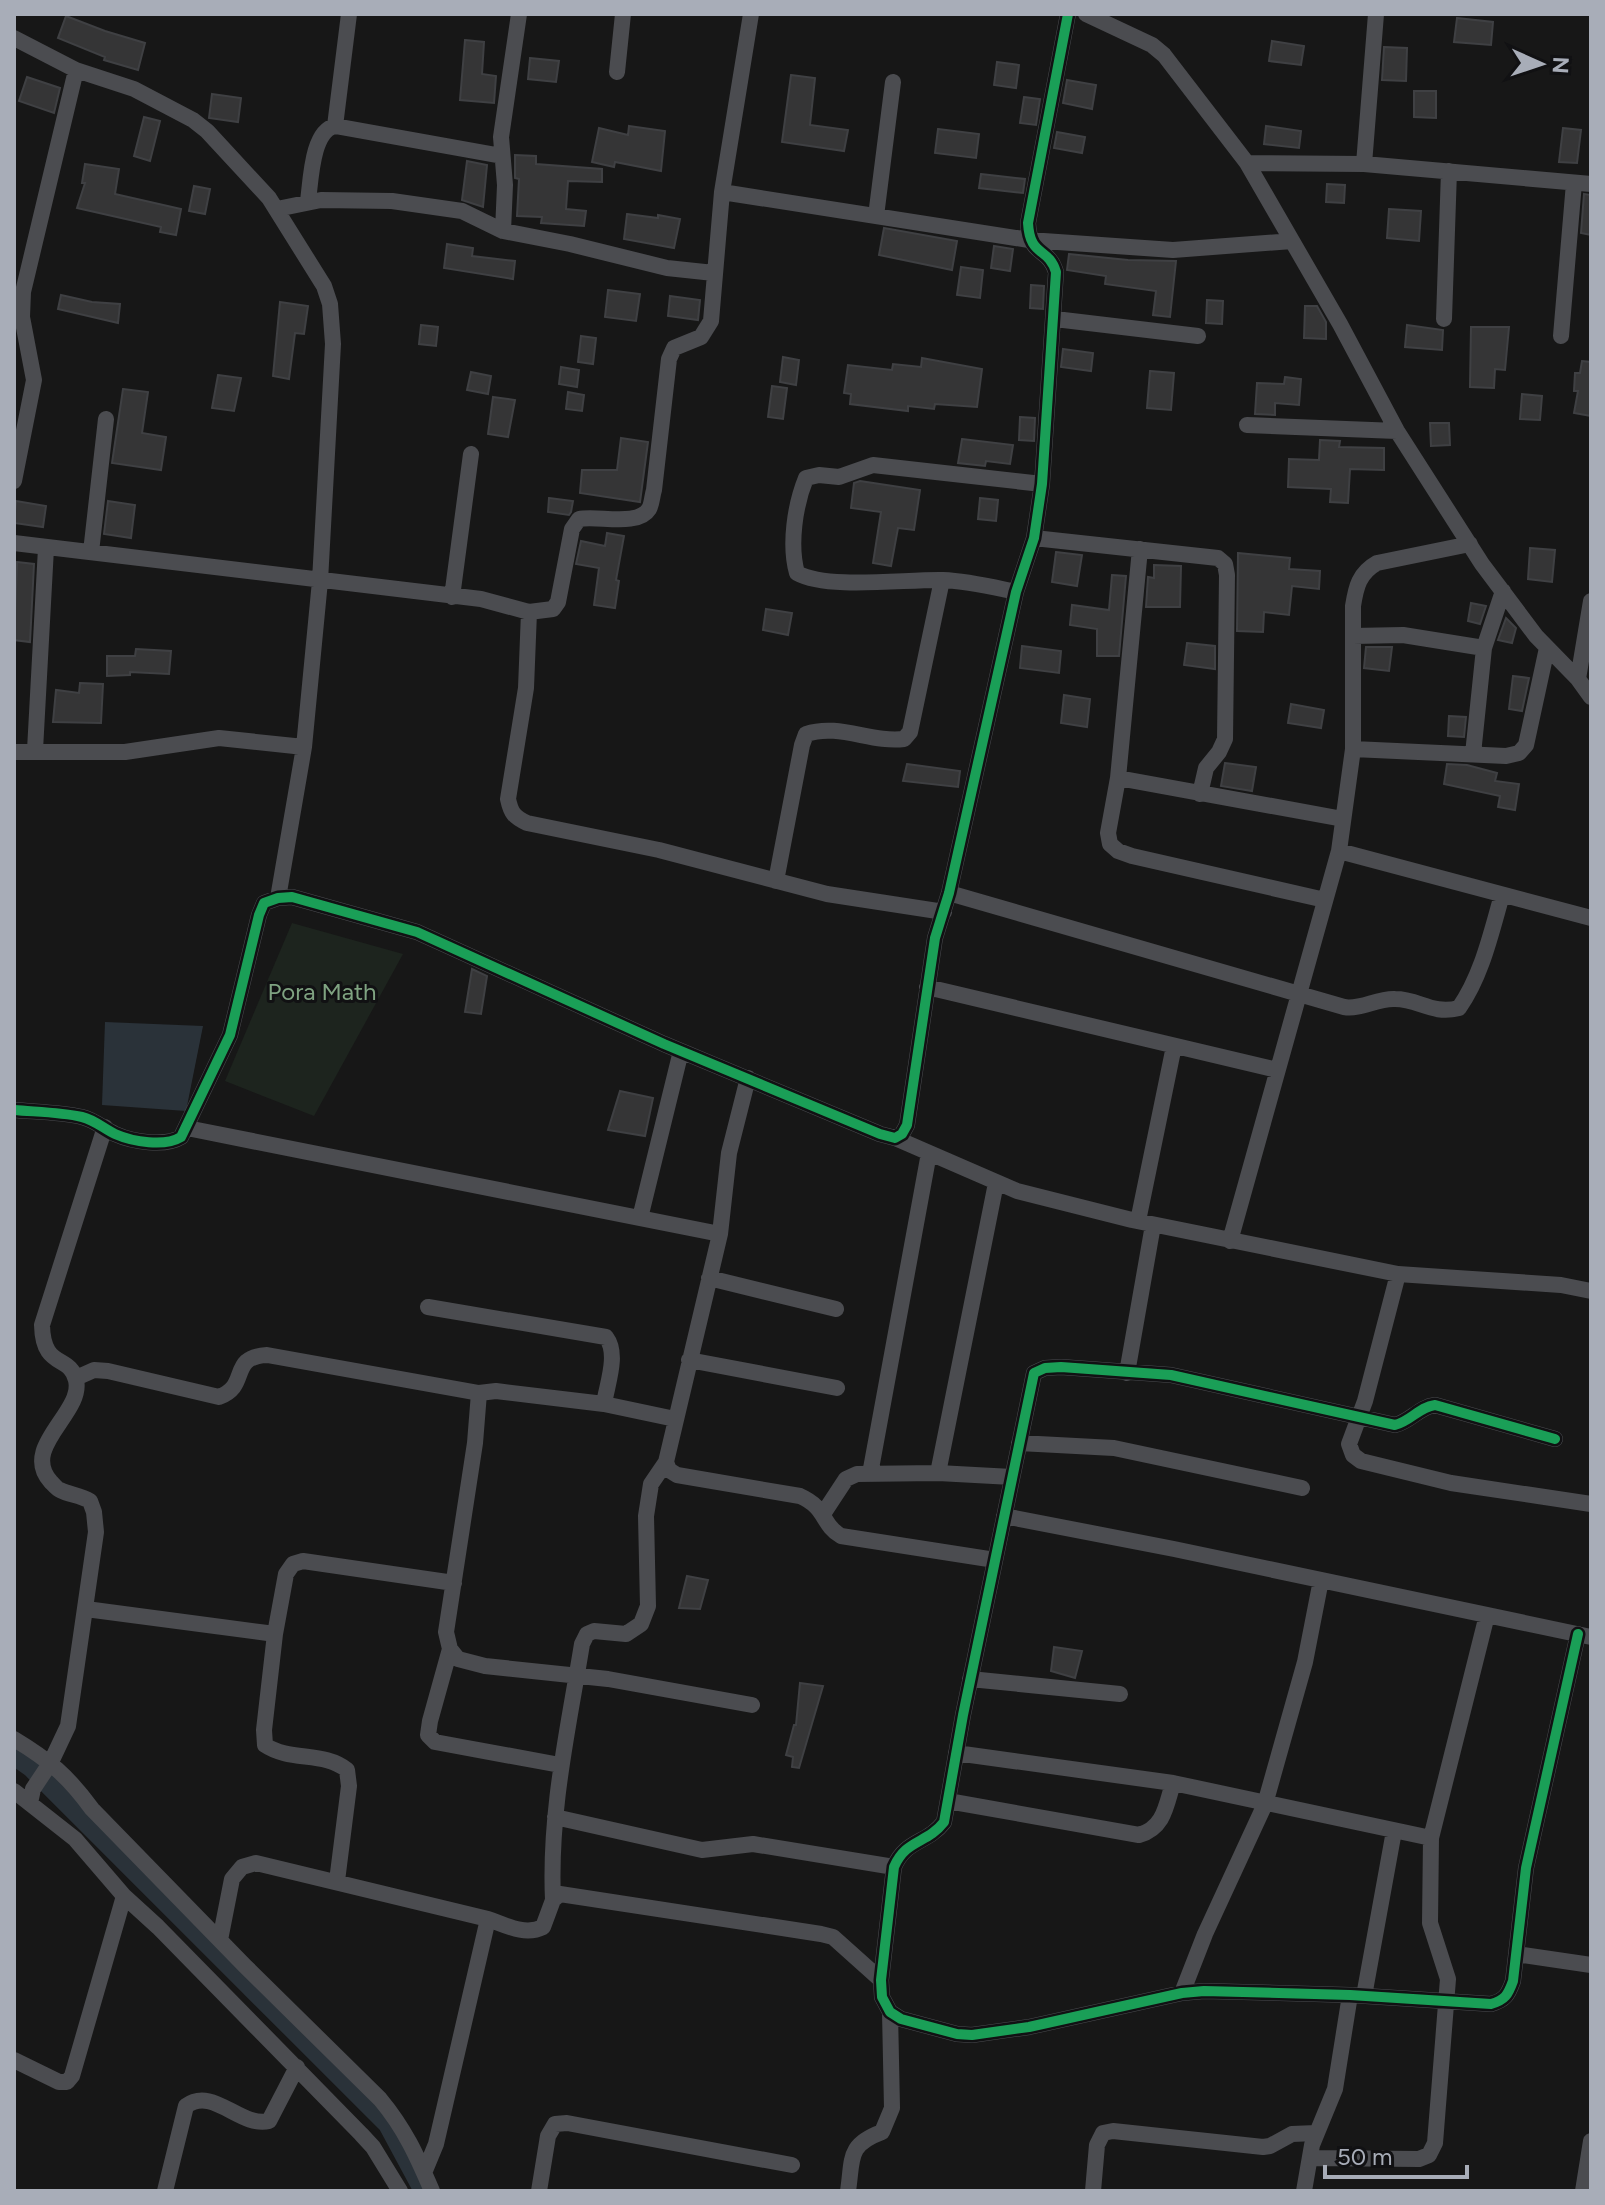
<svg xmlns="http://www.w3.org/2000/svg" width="1605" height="2205" font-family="Figtree,sans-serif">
<rect width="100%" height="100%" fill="#171717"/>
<path fill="#1d241e" d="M292 923 403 954 314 1116 225 1081Z"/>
<path fill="#2a3239" d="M105 1022 203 1026 186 1111 102 1105Z"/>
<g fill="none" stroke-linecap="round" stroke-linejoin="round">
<path stroke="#2a3239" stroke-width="20" d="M14 1755 31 1767 388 2124 424 2191"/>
</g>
<path fill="#353536" stroke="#3f4043" stroke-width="2" d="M66 16 105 31 145 43 138 70 104 60 105 57 58 38Z
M1457 18 1493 22 1491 45 1454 42Z
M465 40 484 42 482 74 496 76 494 103 460 100Z
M1272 41 1304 46 1301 65 1269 61Z
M1384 47 1407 48 1406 81 1382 80Z
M530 58 559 61 556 82 528 79Z
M997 62 1019 65 1016 88 994 85Z
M791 75 815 78 810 125 848 130 844 151 782 142Z
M27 77 60 88 54 113 19 101Z
M1067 80 1096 85 1092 109 1063 103Z
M1414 91H1436V118L1414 117Z
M212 94 241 98 238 122 209 118Z
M1024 97 1040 99 1036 125 1020 123Z
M144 117 160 121 150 161 134 156Z
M629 126 665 131 661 171 615 162 614 167 592 162 599 128 628 135Z
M1266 126 1301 131 1299 148 1264 144Z
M1563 128 1581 130 1577 163 1559 162Z
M938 129 979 134 976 158 935 153Z
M1057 132 1085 137 1082 153 1054 148Z
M515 155 536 156V164L602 169V182L568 181 566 209 586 211 584 226 541 223 542 217 517 216 519 179 515 178Z
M467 161 487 165 483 207 462 200Z
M85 164 119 169 115 194 181 209 176 235 160 232 161 227 77 208 85 183H82Z
M981 174 1025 179 1023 193 979 188Z
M1327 184 1345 185 1344 203 1326 202Z
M194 186 210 189 205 214 189 211Z
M1584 194 1591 195V235L1581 233Z
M1389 209 1421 211 1419 241 1387 238Z
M627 214 658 218V215L680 219 674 248 624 239Z
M884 228 957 241 952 270 879 255Z
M447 244 473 248 472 256 515 261 513 279 444 268Z
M994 246 1013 249 1010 271 991 268Z
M1069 254 1128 260 1176 261 1170 317 1153 315 1156 291 1105 284 1106 276 1067 270Z
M961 267 983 270 980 298 957 295Z
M1031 285 1044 286 1043 309 1030 308Z
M608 290 640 294 636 321 605 317Z
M61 295 92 302 120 304 118 323 58 309Z
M670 296 700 300 698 320 668 316Z
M1207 300 1223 301 1222 324 1206 323Z
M280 302 308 306 304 334 295 333 289 379 273 376Z
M1305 306H1317L1326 322V339L1304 338Z
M421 325 438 327 436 346 419 344Z
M1407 325 1443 330 1442 350 1405 347Z
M1471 327H1509L1505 370 1495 369 1494 388 1470 387Z
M581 336 596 338 593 364 578 362Z
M1063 349 1093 353 1091 371 1061 367Z
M783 357 799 360 796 385 780 382Z
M922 358 982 369 977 407 935 404 934 409 908 406V411L850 404 851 394 844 393 848 365 892 370 893 364 921 367Z
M1582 361 1591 362V416L1574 413 1578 391H1574L1575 373H1580Z
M561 367 579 370 577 387 559 384Z
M1150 371 1174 373 1171 410 1147 408Z
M471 372 491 376 488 394 467 390Z
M218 375 241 378 234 411 212 408Z
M1285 377 1301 379 1299 405 1275 403V415L1255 414 1257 383 1284 384Z
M772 386 787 388 783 419 768 417Z
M123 389 148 392 142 433 166 437 161 470 112 463Z
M568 392 584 395 582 411 566 409Z
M1522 394 1542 396 1540 420 1520 419Z
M493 397 515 400 508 437 488 434Z
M1020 417 1035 418 1034 441 1019 440Z
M1430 423H1449L1450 445 1431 446Z
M621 438 648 442 640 502 580 493 582 470H617Z
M962 439 1013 445 1010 464 986 461 985 466 958 463Z
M1320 440 1340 441 1339 447 1384 448V470L1350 469 1348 503 1330 502 1331 489 1288 487 1289 459 1319 460Z
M860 481 920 490 914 530 898 528 891 566 873 563 881 512 851 508 854 483Z
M549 498 573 501 571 512 569 515 548 512Z
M980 498 998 500 996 521 978 519Z
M16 501 46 506 43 527 14 523Z
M108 501 135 505 131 538 104 534Z
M607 533 624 536 616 580 619 581 615 608 594 605 599 568 576 564 581 541 605 546Z
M1530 548 1555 550 1552 582 1528 579Z
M1056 552 1082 555 1077 586 1052 582Z
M1238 553 1290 558 1289 569 1320 571 1319 589 1292 586 1289 615 1264 612 1263 632 1237 631Z
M17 562 34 564 30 642 14 640Z
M1154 565 1181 566 1180 607H1146L1148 577 1154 578Z
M1112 575 1126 576 1119 656H1097V629L1070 625 1072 605 1109 610Z
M1471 603 1486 606 1480 624 1468 621Z
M766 609 792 613 788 635 763 630Z
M1506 618 1516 628 1512 643 1498 640Z
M1187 643 1215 646V669L1184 665Z
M1022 646 1061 651 1059 673 1020 668Z
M1366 647H1392L1389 671 1364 668Z
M136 649 171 651 169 674 130 672V675L107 676V656H135Z
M1513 676 1529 678 1522 711 1509 709Z
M80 683 103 684 101 723 53 722 56 690 79 693Z
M1064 695 1090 699 1087 727 1061 723Z
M1291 704 1324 710 1321 728 1288 723Z
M1449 716 1466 717 1464 737 1448 736Z
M1225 763 1256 767 1252 791 1221 786Z
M907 764 960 771 958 787 903 781Z
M1447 764 1467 765 1497 773 1495 781 1519 784 1515 810 1498 807 1500 796 1444 784Z
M472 969 487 976 481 1014 465 1012Z
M620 1091 653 1098 645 1136 608 1130Z
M687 1576 708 1580 700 1609 679 1608Z
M1054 1647 1082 1651 1075 1678 1051 1671Z
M800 1683 823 1686 799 1768 792 1767 793 1757 786 1755 794 1725H796Z"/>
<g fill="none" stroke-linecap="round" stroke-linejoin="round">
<path stroke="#4b4c50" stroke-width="16" d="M1086 14 1152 45 1164 55 1247 163 1340 324 1397 431 1482 564 1536 636 1578 679 1591 697
M14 38 76 70 134 89 193 120 207 131 269 198 324 286 330 304 333 344 320 581 304 747 278 898
M617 72 623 14
M335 126 349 14
M1247 163 1364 164 1591 184
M1364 164 1376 14
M722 192 1029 240 1173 250 1292 241
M308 201C311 179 312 131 335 126L502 156
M277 209 321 200 392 201 462 211 503 231 570 244 667 268 714 273
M876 216 893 82
M503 231 505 185 501 137 519 14
M1055 319 1198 336
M1444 319 1449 171
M1561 336 1574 183
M1247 425 1397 431
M14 481 34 380 22 317 23 292 76 70
M1034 538 1218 558 1225 564 1227 575 1225 739 1219 752 1206 768 1200 794
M14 543 481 599 529 612 553 609 558 602 572 529 579 519C597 515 638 527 649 509 652 504 652 496 654 490L669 359 674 348 701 337 711 321 722 192 751 14
M1140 549 1118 778 1108 833 1110 844 1118 851 1132 856 1325 900
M91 552 106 419
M1016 592C992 587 968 581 943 580 905 579 828 590 797 573 789 545 795 505 806 478L819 475 839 477 873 465 1042 484
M452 597 471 454
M529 612 526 688 508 799C511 813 514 817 527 823L659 850 827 894 944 912
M1353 636 1403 635 1484 648
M1578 679 1591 601
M1353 749 1506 756 1519 753 1526 745 1547 648
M35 750 46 548
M14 752H125L219 738 304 747
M1473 754 1484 648 1503 591
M1118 778 1343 819
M1339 851 1591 918
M776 881 802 745 806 734C839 723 871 743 904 739L910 732 942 580
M949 893 1344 1007C1361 1010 1377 998 1395 999 1419 999 1432 1015 1459 1008 1482 975 1491 933 1502 895
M927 987 1277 1070
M748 1078 729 1153 720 1234 666 1462 669 1470 677 1475 800 1496C827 1508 821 1524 841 1536L995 1560
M14 1110C37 1112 60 1112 82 1117 95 1120 104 1129 115 1134 133 1142 165 1147 181 1137L230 1035 259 915 264 903 278 898 292 897 417 932 664 1044 880 1134 895 1138 902 1134 907 1125 935 938 949 893 1016 592 1034 538 1042 484 1056 272C1048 246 1030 258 1028 223L1068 14
M187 1128 720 1234
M895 1138 1017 1191 1132 1220 1398 1274 1561 1285 1591 1291
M640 1218 681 1051
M1138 1221 1174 1046
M1230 1241 1339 851 1353 749V606C1356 587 1359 573 1377 563L1470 544
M1398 1274 1365 1401 1349 1444 1353 1455 1361 1461 1451 1483 1591 1504
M709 1278 836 1309
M428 1307 606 1337C619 1354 607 1384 604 1404
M689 1360 837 1388
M1127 1373 1153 1225
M76 1378 94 1370 108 1371 219 1397C250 1386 228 1357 267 1355L479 1393 496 1391 604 1404 675 1419
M479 1393 475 1443 446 1632 450 1649 458 1659 485 1666 608 1679 752 1705
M1555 1439 1435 1405C1419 1407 1411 1421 1395 1425L1171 1375 1061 1367 1045 1368 1034 1373 963 1715 944 1822C927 1844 906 1839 894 1867L881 1980 882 1997 890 2012 901 2019 957 2034 972 2035 1029 2027 1182 1993 1204 1991 1350 1995 1491 2004C1505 2000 1508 1995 1513 1981L1526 1868 1578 1634
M1019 1443 1114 1448 1302 1488
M938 1473 996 1183
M870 1474 929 1153
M823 1514 846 1479 857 1474 938 1473 1012 1477
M1004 1516 1174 1549 1591 1637
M86 1609 275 1634
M450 1649 430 1721 428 1735 435 1742 560 1765
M970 1679 1120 1694
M14 1739C49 1760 68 1776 92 1809L245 1966 380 2099C405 2129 417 2156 432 2191
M956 1753 1173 1783 1431 1838
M14 1791 75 1839 124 1896 158 1927 361 2134 373 2147 400 2191
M948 1801 1139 1835C1164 1828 1166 1806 1173 1783
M30 1803 33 1789 51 1762 68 1726 96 1532 94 1512 90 1501C80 1495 70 1495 60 1490 57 1489 53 1484 51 1482 19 1447 84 1413 76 1380 70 1354 43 1370 42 1325L105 1127
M555 1817 702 1850 753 1844 894 1867
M337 1881 349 1786 347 1770C324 1751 290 1762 265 1745L264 1730 275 1634 286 1574 293 1564 303 1561 454 1583
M553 1900C549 1812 568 1730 582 1644L587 1634 594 1631 626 1634 641 1624 648 1606 646 1516 651 1484 666 1462
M220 1940 232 1879 242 1867 256 1863 488 1919C505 1925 525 1936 543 1927L553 1900 560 1894 821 1934 833 1937 881 1980
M1516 1954 1591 1965
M1182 1993 1205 1934 1265 1804 1305 1662 1321 1580
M1364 1996 1394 1831
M14 2060 59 2082H67L72 2076 124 1896
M1310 2158 1419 2159 1429 2155 1435 2143 1448 1979 1430 1923 1431 1838 1487 1615
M424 2173 436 2144 488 1919
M165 2191 186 2106C213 2086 240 2128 269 2121L297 2067
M539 2191 548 2136 555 2124 567 2123 792 2165
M848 2191C853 2158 847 2145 882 2132L892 2108 890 2012
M1093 2191 1097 2145 1103 2133 1113 2131 1263 2147 1270 2146 1292 2134 1316 2133
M1304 2191 1312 2145 1335 2089 1350 1995
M1583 2191 1591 2141"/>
<defs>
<path id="cycleway" d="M14 1110C37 1112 60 1112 82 1117 95 1120 104 1129 115 1134 133 1142 165 1147 181 1137L230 1035 259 915 264 903 278 898 292 897 417 932 664 1044 880 1134 895 1138 902 1134 907 1125 935 938 949 893 1016 592 1034 538 1042 484 1056 272C1048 246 1030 258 1028 223L1068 14
M1555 1439 1435 1405C1419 1407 1411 1421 1395 1425L1171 1375 1061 1367 1045 1368 1034 1373 963 1715 944 1822C927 1844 906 1839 894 1867L881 1980 882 1997 890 2012 901 2019 957 2034 972 2035 1029 2027 1182 1993 1204 1991 1350 1995 1491 2004C1505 2000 1508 1995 1513 1981L1526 1868 1578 1634"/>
</defs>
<use href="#cycleway" stroke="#111113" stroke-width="15"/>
<use href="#cycleway" stroke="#1a9f57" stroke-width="10"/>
</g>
<g text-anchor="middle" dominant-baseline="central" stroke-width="6" stroke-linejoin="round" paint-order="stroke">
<g font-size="24" fill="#7fa381" stroke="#111113">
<text x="322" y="991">Pora Math</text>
</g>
</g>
<rect width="1605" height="2205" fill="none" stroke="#a8adb8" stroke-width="32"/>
<g transform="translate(1541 64) rotate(93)" stroke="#111113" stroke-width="6" paint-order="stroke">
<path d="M0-6L14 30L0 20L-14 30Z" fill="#a8adb8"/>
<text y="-12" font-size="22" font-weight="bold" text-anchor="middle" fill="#a8adb8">N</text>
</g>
<path d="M1325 2165v12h142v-12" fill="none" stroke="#a8adb8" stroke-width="4"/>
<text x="1337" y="2165" font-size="24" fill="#a8adb8" stroke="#111113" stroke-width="6" paint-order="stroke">50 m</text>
</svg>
